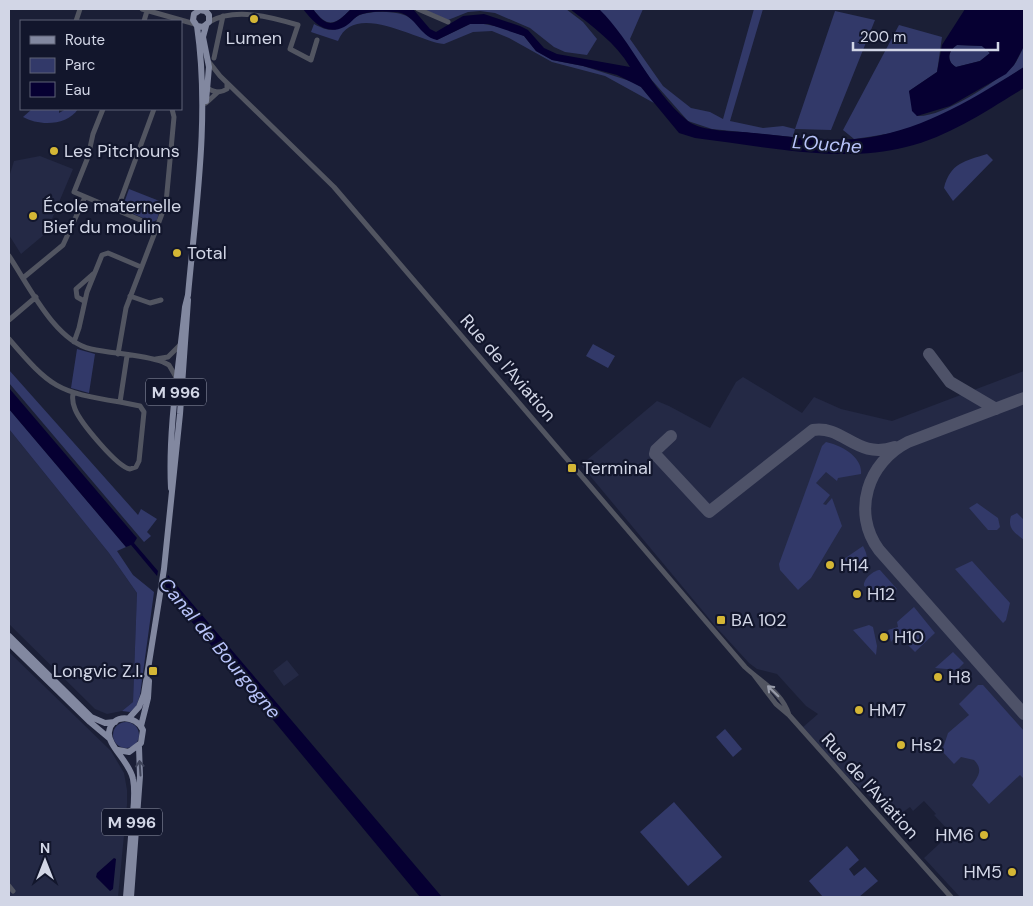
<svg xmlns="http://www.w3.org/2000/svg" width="1033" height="906" font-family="'DM Sans',sans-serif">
<rect width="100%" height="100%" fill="#1b1f36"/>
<path fill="#242945" d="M40 156 73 169 46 233 21 254 9 235V177L14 161Z
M1024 371V897H960L924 858 951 833 934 815 936 814 924 801 913 811 910 807 892 820 873 799 851 781 803 727 818 714 806 706 777 674 757 669 749 663 717 628 581 465 657 401 669 406 710 428 736 382 743 377 802 413 814 397 841 409 892 421Z
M9 429 109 553 137 593 133 702 122 711 107 714 95 709 9 624Z
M9 652 111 751 124 773 127 790V804L118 897H9Z
M287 660 299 675 284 686 273 671Z"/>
<path fill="#323969" d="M313 9H351C335 25 328 29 313 9Z
M423 9H566L583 22 597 39 587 55 565 52 554 47 530 28 495 13 480 11 468 12 448 20Z
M599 9H643L630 39 663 86 691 108 710 112 723 119 754 9H763L730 121 763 128 783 126 795 129 835 11 875 20 831 130 795 129 793 137 712 129 688 121 650 78Z
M375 12C416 11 407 20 437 40L470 24 478 23 500 27 524 36 536 51 552 60 583 66 633 82 641 87 654 103 605 76 552 62 509 38 492 31 473 32 444 44C417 41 354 0 338 41L311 32 314 24C337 37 341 25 358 16 363 13 369 13 375 12Z
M899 25 942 37 937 72 909 91 917 116C941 118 995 83 1013 66 1017 62 1021 52 1024 46V67C992 88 958 111 923 124 901 132 877 136 854 139L843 130Z
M957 45 982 46 990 53 980 61 956 67C946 61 948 51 957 45Z
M32 109H59V113L66 109H78C67 126 39 126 23 117Z
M987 154 993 160 953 201 944 188C950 163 965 161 987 154Z
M129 189 162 202 157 220 152 222 125 210 124 203Z
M593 344 615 356 608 368 586 356Z
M77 349 95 354 89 393 71 388Z
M9 370 138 515 141 509 157 519 147 532 151 536 144 542 9 383Z
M9 409 126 547 117 551 133 575 154 592 140 695 136 707 130 712 122 711 133 702 137 593 109 553 9 429Z
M826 442C841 445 863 457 861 474L838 478 837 481 826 472 816 483 830 495 823 504 826 505 832 498 842 526 811 578 798 590 780 570 779 564 822 446Z
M977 503 998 518 1000 527 997 530H988L969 508Z
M1017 513 1024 520V540C1015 533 1007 528 1011 516Z
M863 546C870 558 869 573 852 573L841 560 852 566 844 559Z
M972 561 1010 603 1006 620 1003 623 955 569Z
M880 570 897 589 889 596 864 586C863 579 874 570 880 570Z
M914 607 935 633 915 652 897 634 891 642 888 630 898 627 897 622Z
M869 625 873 627 877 646 876 655 853 630Z
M953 652 964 663 957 670 935 668Z
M978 685H983L1024 731V779L1020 775 989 804 972 785C979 776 983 769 974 760L961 757 954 764 942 751 948 733 969 715 959 704Z
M113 735a13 13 0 1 1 26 0a13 13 0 1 1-26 0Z
M725 729 742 749 733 757 716 737Z
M674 802 722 857 688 886 640 832Z
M847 846 859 860 849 869 854 876 865 867 878 881 859 897H823L809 881Z"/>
<path fill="#060032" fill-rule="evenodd" d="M303 9H313C328 30 335 25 351 9H413L430 29 436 32 463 16 484 14 520 26 528 30 544 48 557 54 630 67C616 43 592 26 570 9H599C633 42 650 90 688 121 701 132 737 131 754 133 787 136 822 142 856 139 919 133 971 100 1024 67V88C986 111 950 136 906 147 840 164 762 146 695 138L679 133 641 87 617 75 583 66 552 60 536 51 524 36 488 24H470L437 40C418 36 415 12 394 12 383 11 369 11 359 15 354 18 350 24 344 27 326 36 313 22 303 9Z
M965 9H1024V46L1014 65 1006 74 950 106 917 116 912 111 909 91 937 72 942 45ZM957 45 982 46 990 53 980 61 956 67C946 61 948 51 957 45Z
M9 388 137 538 134 543 158 571 157 576 131 545 126 547 9 409Z
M168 575 190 601 442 897H420L191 621 165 586Z
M114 858 116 859 113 889 110 891 96 877 97 873Z"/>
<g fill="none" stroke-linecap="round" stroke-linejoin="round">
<path stroke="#4e5268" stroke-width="12" d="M929 354 950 382 996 409
M1024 398 908 442C868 462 851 512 879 550L1024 714
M671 436 656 450 655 454 709 512 813 430C844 425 856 460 895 447"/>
<path stroke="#525561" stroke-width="5" d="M142 9 195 24
M418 9 448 22
M76 21 80 9
M144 21 147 11
M209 22C235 7 271 17 298 25L290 49 311 60 317 40
M214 58 223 16
M209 62 220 76 334 187 745 667C762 683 782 692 789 715L776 704 754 675
M206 87C213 92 219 94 227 89V83
M206 103 218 92
M103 109 93 134 88 157 74 192 157 227 126 308 118 354
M117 210 154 109
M157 227 166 203 174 117 172 109
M9 256C29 286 55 341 91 349 114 354 140 354 163 362L169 365 176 377
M23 278 63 245 85 197
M130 296 150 303 161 300
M84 301 77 297 76 289 93 274
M9 320 36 297
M9 339C51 388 57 392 120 402L127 356
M74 342 79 328 87 292 102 255 108 253 141 267
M156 359 168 357 180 345
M73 394C72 399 73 404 75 409 80 422 117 467 130 469L136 467 139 461 144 412 140 406 120 402
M789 715 951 897
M9 886 13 891"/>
<path stroke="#8288a0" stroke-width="6" d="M204 9 209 15V22L203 27 197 26 193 20 194 14 200 10 205 11
M206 26 203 37 209 67 206 101
M171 488C168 428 179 366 185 307L188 295C196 206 210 115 197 26
M9 636 91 717 105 723 115 722
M9 643 90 722 109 738
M129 718 139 707 144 694 164 569 180 414 188 300
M141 726 148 698 149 681
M118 750 129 752 141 743 143 730C136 715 112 713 109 732 107 745 130 762 133 779 136 794 133 810 132 825 130 849 128 873 126 897
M131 897 140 776 139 747"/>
</g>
<defs><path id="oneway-shaft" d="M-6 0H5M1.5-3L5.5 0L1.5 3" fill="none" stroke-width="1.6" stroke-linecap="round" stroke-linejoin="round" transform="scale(1.25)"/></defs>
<use stroke="#989caa" href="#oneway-shaft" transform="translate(773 691) rotate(-136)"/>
<use stroke="#3f445a" href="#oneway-shaft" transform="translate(140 768) rotate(-94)"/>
<g fill="#d4b635" stroke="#12162c" stroke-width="2">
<circle cx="254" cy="19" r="5"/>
<circle cx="54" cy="151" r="5"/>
<circle cx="33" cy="216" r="5"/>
<circle cx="177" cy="253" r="5"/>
<rect x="567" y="463" width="10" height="10" rx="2.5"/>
<circle cx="830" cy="565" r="5"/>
<circle cx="857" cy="594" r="5"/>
<rect x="716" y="615" width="10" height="10" rx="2.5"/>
<circle cx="884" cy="637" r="5"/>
<rect x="148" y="666" width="10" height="10" rx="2.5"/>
<circle cx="938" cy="677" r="5"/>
<circle cx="859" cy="710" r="5"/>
<circle cx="901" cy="745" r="5"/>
<circle cx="984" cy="835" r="5"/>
<circle cx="1012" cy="872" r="5"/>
</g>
<g text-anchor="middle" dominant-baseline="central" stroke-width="4.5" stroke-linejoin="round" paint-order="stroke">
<g fill="#12162c" stroke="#989cae" stroke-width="1">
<rect x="146" y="378.5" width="60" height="27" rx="4"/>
<rect x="102" y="808.5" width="60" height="27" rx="4"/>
</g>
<g font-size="16" font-weight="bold" fill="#d2d6e6">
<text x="176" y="392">M 996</text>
<text x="132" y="822">M 996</text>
</g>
<g font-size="18" fill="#d2d6e6" stroke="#12162c" text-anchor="start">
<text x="254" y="38" text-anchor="middle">Lumen</text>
<text x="64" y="151">Les Pitchouns</text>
<text x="43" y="206">École maternelle<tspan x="43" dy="21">Bief du moulin</tspan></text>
<text x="187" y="253">Total</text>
<text x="582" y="468">Terminal</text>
<text x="840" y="565">H14</text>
<text x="867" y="594">H12</text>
<text x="731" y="620">BA 102</text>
<text x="894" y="637">H10</text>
<text x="143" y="671" text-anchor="end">Longvic Z.I.</text>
<text x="948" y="677">H8</text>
<text x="869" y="710">HM7</text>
<text x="911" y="745">Hs2</text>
<text x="974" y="835" text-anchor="end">HM6</text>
<text x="1002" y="872" text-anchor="end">HM5</text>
</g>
<g font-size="18" fill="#d2d6e6" stroke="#12162c">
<text transform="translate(508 368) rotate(49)">Rue de l'Aviation</text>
<text transform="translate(870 786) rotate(48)">Rue de l'Aviation</text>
</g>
<g font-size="19" font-style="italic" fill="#bac5fb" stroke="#12162c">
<text transform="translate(827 144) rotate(4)">L'Ouche</text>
<text transform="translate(220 648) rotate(50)">Canal de Bourgogne</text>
</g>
</g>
<rect width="1033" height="906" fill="none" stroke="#d2d6e6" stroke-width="20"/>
<rect x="20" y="20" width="162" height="90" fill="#12162c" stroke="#5f6376"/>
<rect x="30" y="36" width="25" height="8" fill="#8288a0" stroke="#5f6376"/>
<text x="65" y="45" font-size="15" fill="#d2d6e6">Route</text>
<rect x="30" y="58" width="25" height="15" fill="#323969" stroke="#5f6376"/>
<text x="65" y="70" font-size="15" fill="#d2d6e6">Parc</text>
<rect x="30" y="82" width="25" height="15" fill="#060032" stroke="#5f6376"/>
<text x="65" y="95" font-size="15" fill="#d2d6e6">Eau</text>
<g transform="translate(45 861)" stroke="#12162c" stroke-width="4" paint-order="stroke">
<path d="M0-4L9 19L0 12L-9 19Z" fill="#d2d6e6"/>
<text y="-8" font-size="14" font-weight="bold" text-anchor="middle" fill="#d2d6e6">N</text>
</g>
<path d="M853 42v8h145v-8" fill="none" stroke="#d2d6e6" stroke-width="2.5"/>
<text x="860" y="42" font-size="15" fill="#d2d6e6" stroke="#12162c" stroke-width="4" paint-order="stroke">200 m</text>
</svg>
